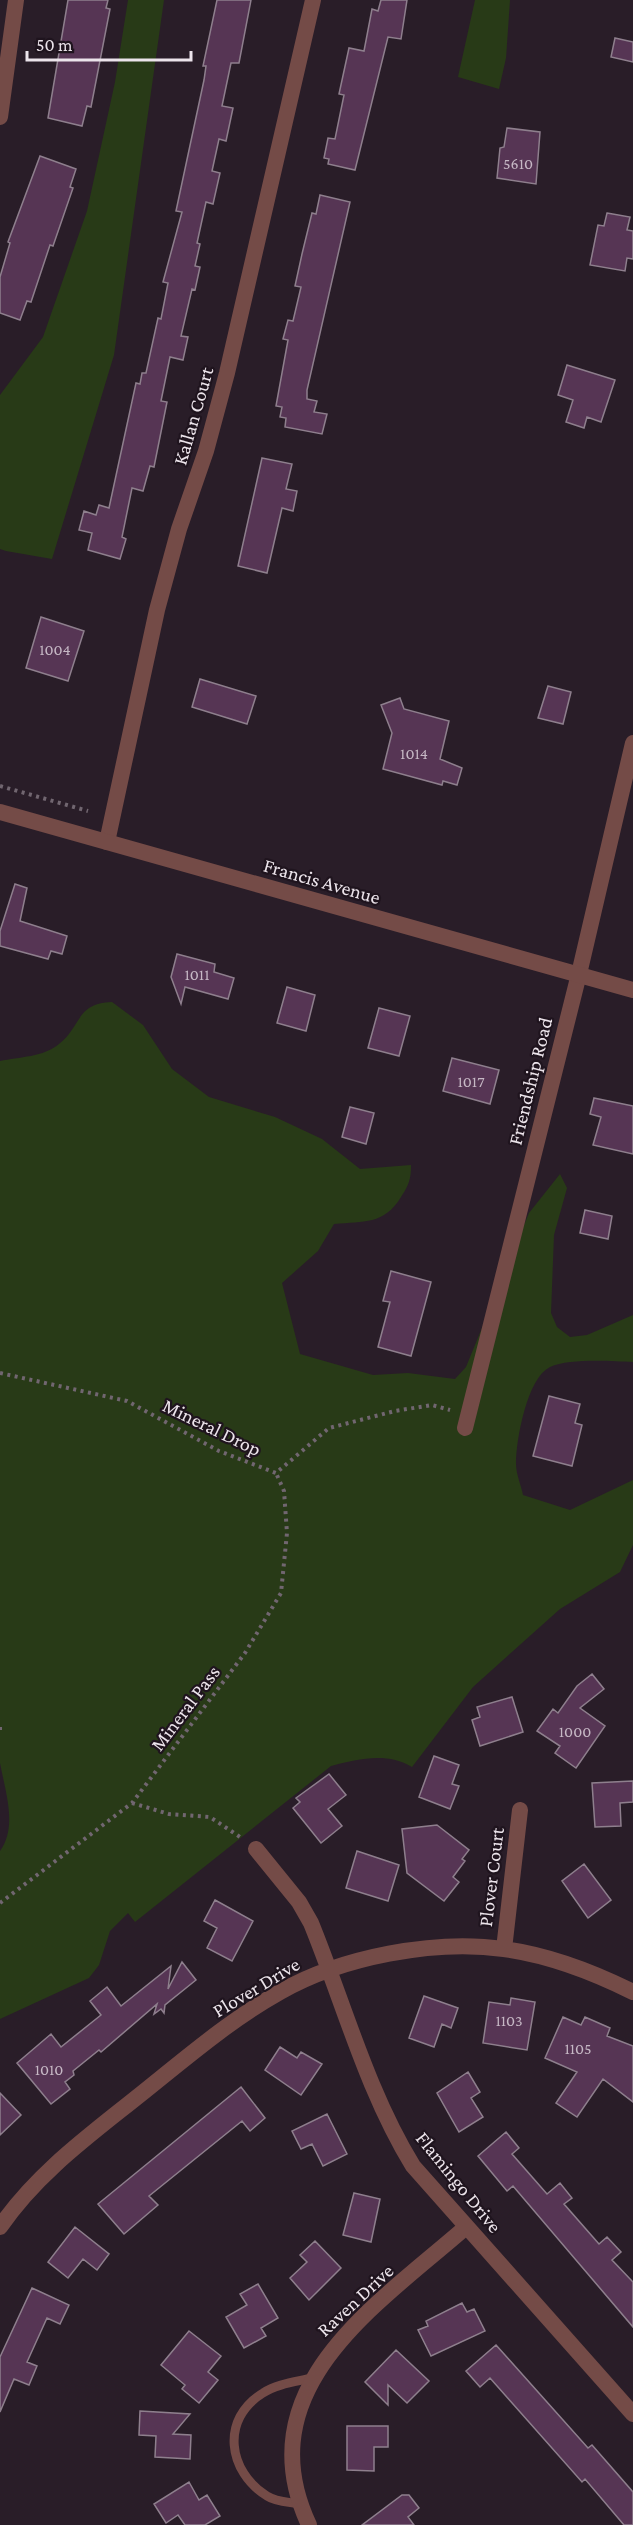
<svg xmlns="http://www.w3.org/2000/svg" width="633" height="2525" font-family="'Crimson Pro',serif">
<rect width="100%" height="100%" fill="#291d28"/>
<path fill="#283a17" d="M128 0H164L114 355 52 559 6 551 0 549V395L43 337 87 211 115 82Z
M475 0H510L506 58 499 89 458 77Z
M112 1002 143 1025 172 1069 209 1097 275 1117 322 1139 360 1169 411 1165C411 1179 409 1185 401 1197 384 1225 364 1221 334 1224L318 1251 282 1283 300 1354 373 1375 408 1373 455 1379 466 1367 529 1213 560 1174 567 1188 554 1235 551 1313 557 1327 570 1337 587 1335 633 1315V1362C612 1361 569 1358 550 1367 527 1378 516 1440 516 1464 516 1474 521 1485 523 1495L570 1510 633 1480V1545L620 1572 560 1609 473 1687 412 1767C387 1752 358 1759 331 1766L135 1922 128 1913 110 1931 99 1965 89 1978 0 2019V1851C18 1826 5 1791 0 1763V1061C19 1057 44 1057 59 1044 82 1026 76 1003 112 1002Z"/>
<path fill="#563554" stroke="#8e7f8d" stroke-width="1.5" d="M68 0H108L106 8 110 9 91 107 87 106 82 126 48 118Z
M217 0H251L239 63H231L222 106 233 108 226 141 219 139 212 171 220 173 213 204 206 202 197 243 200 244 195 266 200 267 195 290 192 289 181 336 188 337 183 360 170 357 161 401 167 402 154 467 150 466 143 491 132 488 122 537 126 539 120 559 88 550 92 533 79 530 84 511 96 515 99 505 109 508 136 383 140 384 142 373H146L158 318 161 319 168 283 163 282 182 212 176 211 204 80 206 66H203Z
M381 0H407L401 39 388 37 355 170 328 164 329 159 324 158 328 138 335 139 344 95 339 94 349 48 364 51 372 9 378 11Z
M615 38 633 42V62L611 57Z
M507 128 540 132 536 184 497 178 500 148 504 147Z
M40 156 76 169 70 187 73 188 53 246 50 245 31 302 27 301 20 320 0 313V277L10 243 8 242Z
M320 195 350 202 307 390V399L317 401 314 412 327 414 322 434 285 427 286 418 280 417 282 407 276 406 288 340 283 339 288 320 293 321 301 287 295 286 302 254 312 213 316 214Z
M607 213 630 217 627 230 633 231V259L627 258 625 271 590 265 598 225 604 226Z
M567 365 615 380 601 422 587 417 584 428 566 422 573 400 558 395Z
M262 458 292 464 286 489 297 491 293 511 282 508 267 573 238 566Z
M41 617 84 631 68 681 26 668Z
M200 679 256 696 247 724 192 707Z
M548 686 571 692 563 724 538 718Z
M400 698 404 709 449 721 440 759 462 768 457 785 443 781 442 785 383 769 392 733 381 705Z
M15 884 27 888 20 921 67 936 62 954 51 951 48 959 0 946V931Z
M177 954 215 964 214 972 234 978 228 999 185 987 181 1004 171 977Z
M287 987 315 995 306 1031 277 1023Z
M379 1008 410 1016 399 1056 368 1048Z
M452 1058 499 1070 490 1104 443 1091Z
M594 1098 633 1106V1154L593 1145 601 1117 590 1114Z
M350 1107 374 1113 366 1144 342 1137Z
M585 1210 612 1216 608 1239 580 1233Z
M391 1271 431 1282 411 1356 378 1347 390 1302 383 1301Z
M549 1396 580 1404 575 1423 582 1425 572 1466 533 1456Z
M592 1674 604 1689 580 1708 605 1726 576 1768 555 1753 560 1746 537 1731 553 1709 558 1713 577 1686Z
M512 1697 523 1732 480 1746 472 1720 480 1717 477 1707Z
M434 1756 459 1765 452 1784 459 1786 450 1809 419 1797Z
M329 1774 346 1795 328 1809 342 1826 321 1843 293 1808 300 1802 296 1798Z
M633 1781V1802L620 1803 621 1826 595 1827 592 1783Z
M437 1825 469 1850 462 1859 465 1861 453 1877 459 1882 444 1901 407 1873 402 1829Z
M357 1851 399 1865 388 1901 346 1888Z
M584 1864 611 1900 588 1918 562 1881Z
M215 1900 253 1921 232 1961 207 1948 217 1928 204 1921Z
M182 1962 196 1980 165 2005 164 2013 161 2009 154 2014 157 2004 101 2052 99 2050 73 2071 74 2075 65 2082 70 2089 51 2104 17 2063 51 2034 61 2047 101 2015 90 2001 107 1987 121 2006 171 1966 168 1989Z
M424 1996 458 2008 451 2028 442 2024 434 2047 409 2038Z
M511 1998 535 2002 527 2050 483 2043 489 2002 510 2005Z
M563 2017 581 2025 585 2017 610 2028 607 2036 633 2046V2102L603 2079 577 2117 556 2103 577 2072 545 2058Z
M280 2047 297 2058 301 2052 322 2064 301 2095 265 2070Z
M468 2072 480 2092 471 2098 483 2117 459 2132 437 2093Z
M241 2087 265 2118 250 2131 242 2121 149 2196 158 2205 124 2234 98 2204Z
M0 2093 21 2115 0 2135Z
M327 2114 347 2154 323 2166 312 2144 301 2149 292 2131Z
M506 2132 519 2148 512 2154 547 2194 560 2183 572 2198 564 2204 599 2244 607 2237 621 2252 612 2260 633 2282V2327L513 2186 507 2191 478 2156Z
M354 2193 380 2199 371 2242 343 2235Z
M75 2227 109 2254 97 2270 83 2259 68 2278 48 2262Z
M315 2241 341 2268 309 2300 290 2278 307 2262 300 2255Z
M258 2284 278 2318 261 2328 266 2336 244 2348 226 2317 247 2305 240 2294Z
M32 2288 69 2305 60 2324 47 2318 27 2362 37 2366 29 2385 14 2379 0 2412V2357Z
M462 2303 467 2312 474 2309 485 2331 431 2356 418 2330 428 2326 426 2321Z
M189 2331 221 2356 208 2372 218 2380 199 2403 182 2389 185 2385 161 2365Z
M496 2345 588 2448 592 2445 633 2492V2525H624L585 2479 582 2482 490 2378 480 2387 466 2371Z
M396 2350 429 2381 407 2403 388 2385V2405L365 2382Z
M140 2411 190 2414 173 2434 191 2435 190 2459 155 2457 156 2436 139 2435Z
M347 2426H388V2447H374V2471L347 2470Z
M189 2482 199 2500 207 2495 220 2516 205 2525H185L178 2515 166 2523 154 2504Z
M402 2495H409L419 2508 408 2517 414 2525H362Z"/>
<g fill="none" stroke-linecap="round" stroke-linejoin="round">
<path stroke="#716670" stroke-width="4" stroke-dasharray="3 4.5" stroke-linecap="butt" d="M0 786 88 811
M0 1373 127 1401 219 1451 276 1473 329 1428 395 1411 432 1405 450 1410
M0 1727V1731
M132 1803 169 1814 210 1817 243 1839
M0 1903 132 1803 245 1653 281 1593 287 1533 284 1491 276 1473"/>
<path stroke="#744b47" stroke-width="9" d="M299 2504C289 2502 276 2502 267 2496 228 2472 220 2419 263 2393 277 2384 295 2382 312 2378"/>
<path stroke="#744b47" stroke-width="16" d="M0 117 16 0
M107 842 157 610 179 529 206 451 227 373 313 0
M465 1428 579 974 633 743
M256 1849 299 1902 311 1923C344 2004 367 2091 413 2166L633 2414
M504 1949 520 1810
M0 2227C37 2173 90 2135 141 2094 186 2058 230 2020 280 1992 341 1957 435 1939 504 1949 548 1955 593 1972 633 1992
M309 2525C245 2388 377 2305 466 2227"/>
<path stroke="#744b47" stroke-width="16" d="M0 812 633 990"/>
</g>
<g text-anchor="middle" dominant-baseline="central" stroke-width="4.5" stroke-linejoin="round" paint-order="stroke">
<g font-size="16" fill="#c6b8c5">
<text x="518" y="163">5610</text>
<text x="55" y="649">1004</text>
<text x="414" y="753">1014</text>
<text x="197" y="974">1011</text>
<text x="471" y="1081">1017</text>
<text x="575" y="1731">1000</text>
<text x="509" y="2020">1103</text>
<text x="578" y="2048">1105</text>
<text x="49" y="2069">1010</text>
</g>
<g font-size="20" fill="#ece4eb" stroke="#1f141e">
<text transform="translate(193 416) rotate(-74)">Kallan Court</text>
<text transform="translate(322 881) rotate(16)">Francis Avenue</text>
<text transform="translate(530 1081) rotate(-76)">Friendship Road</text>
<text transform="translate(212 1427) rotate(26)">Mineral Drop</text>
<text transform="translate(185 1708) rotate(-53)">Mineral Pass</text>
<text transform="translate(491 1877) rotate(-83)">Plover Court</text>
<text transform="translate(256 1987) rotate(-31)">Plover Drive</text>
<text transform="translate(459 2182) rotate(51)">Flamingo Drive</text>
<text transform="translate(355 2300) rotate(-43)">Raven Drive</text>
</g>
</g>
<path d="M27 51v9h164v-9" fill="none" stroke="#ece4eb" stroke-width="3"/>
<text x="36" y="51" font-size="18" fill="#ece4eb" stroke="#1f141e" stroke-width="4.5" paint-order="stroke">50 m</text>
</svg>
